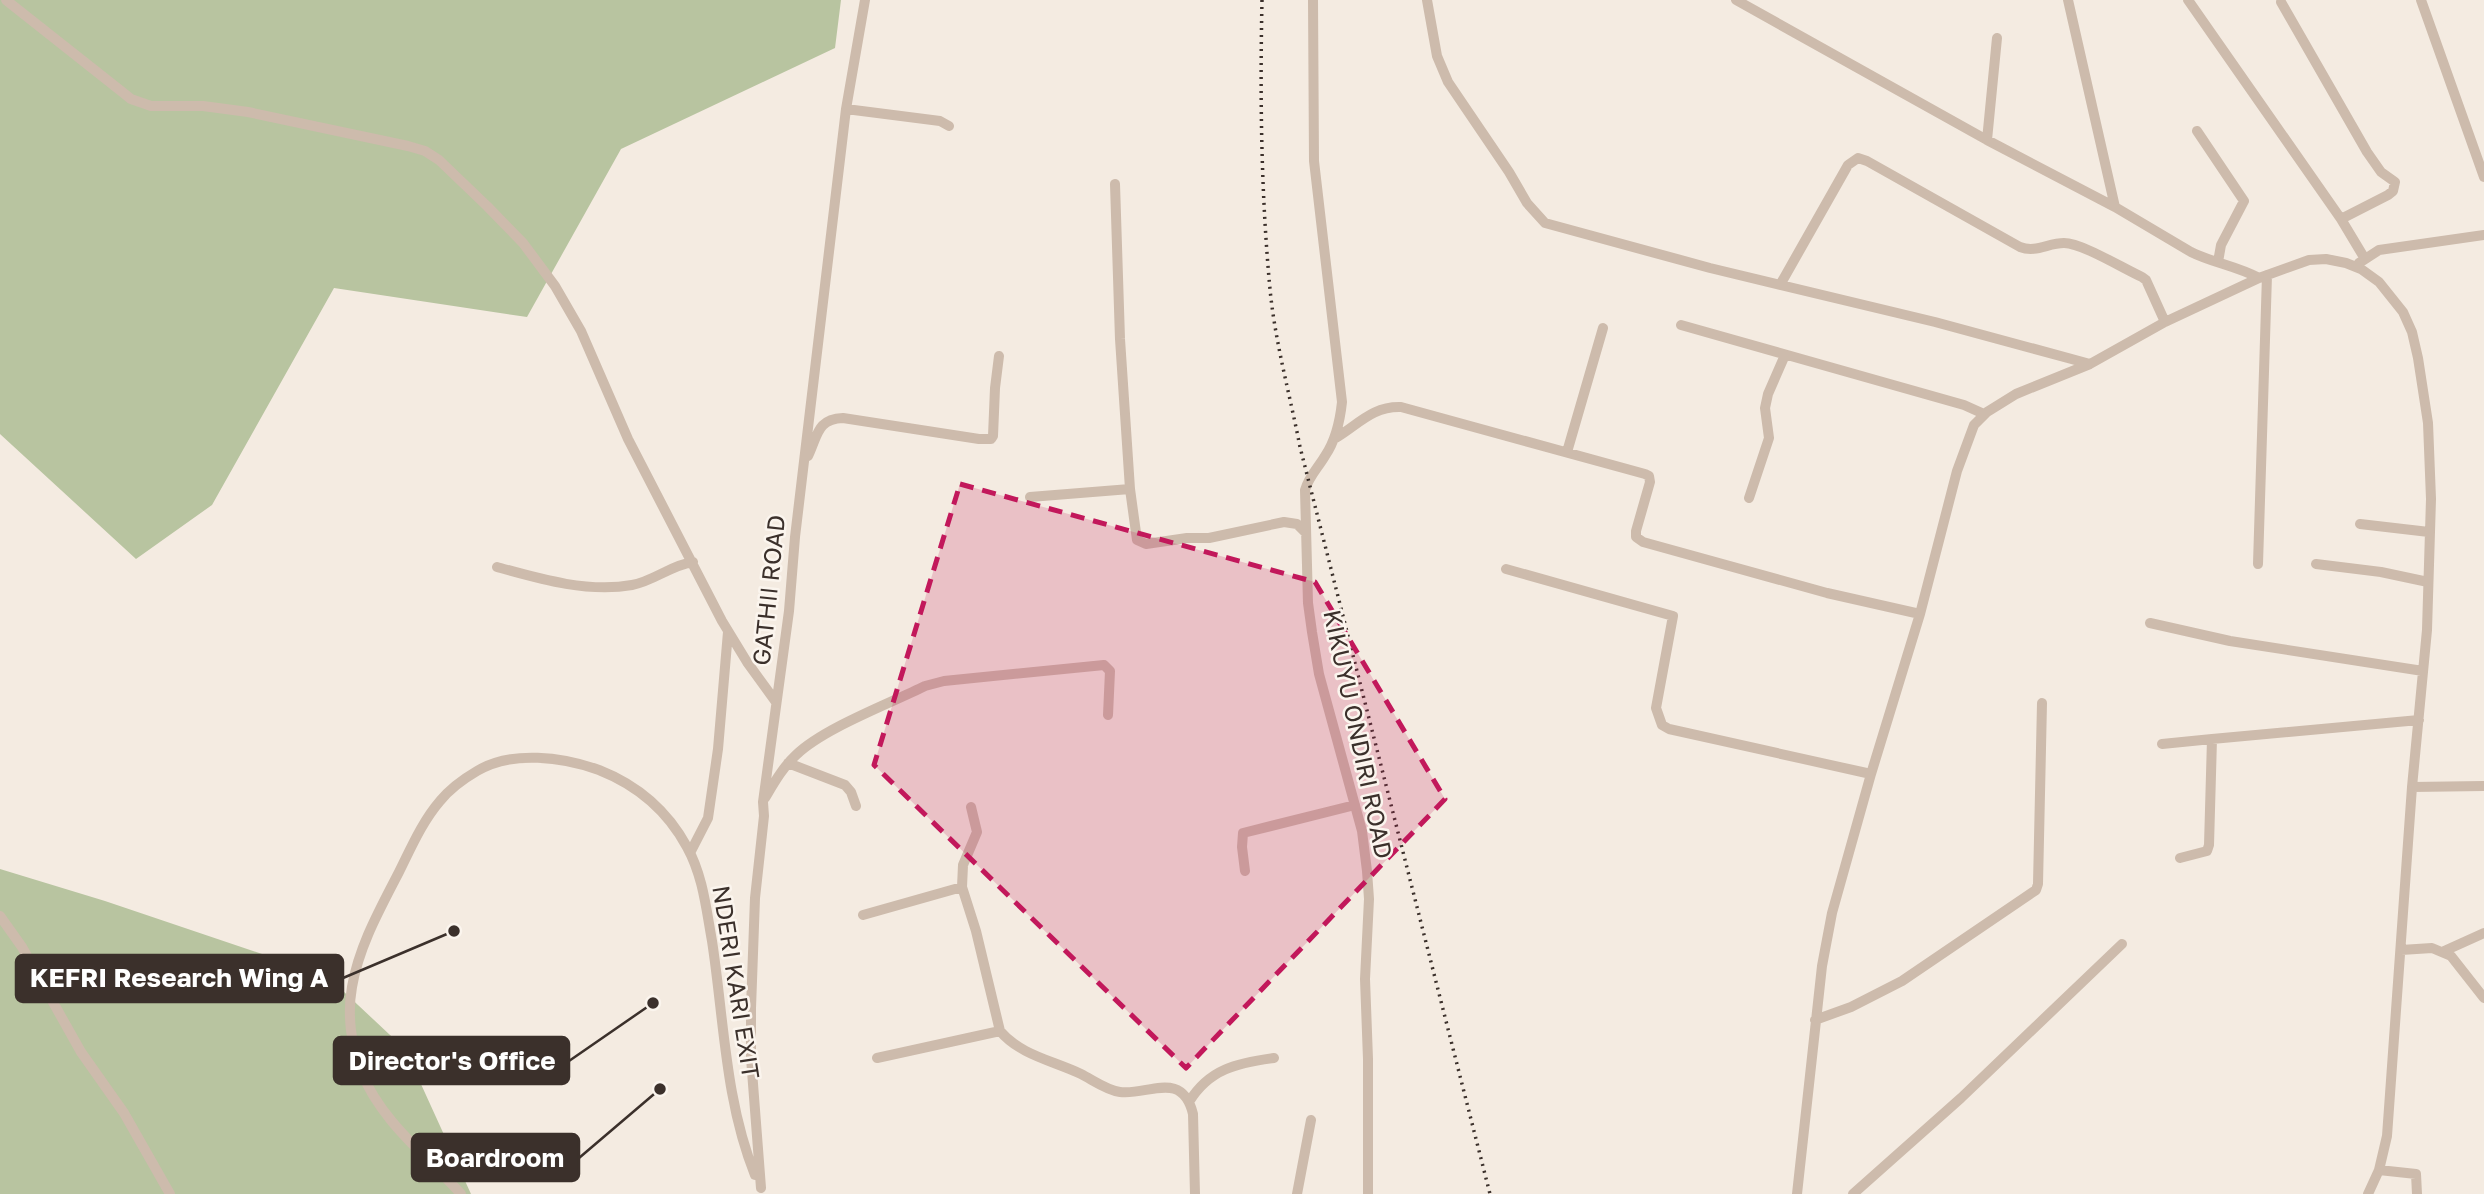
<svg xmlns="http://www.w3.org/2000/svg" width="2484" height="1194" font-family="'Golos Text',sans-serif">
<rect width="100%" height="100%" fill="#f4ebe1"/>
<path fill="#b8c4a0" d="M0 0H841L835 48 621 149 527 317 334 288 212 505 136 559 0 434Z
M0 869 105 901 327 976 405 1049 471 1194H0Z"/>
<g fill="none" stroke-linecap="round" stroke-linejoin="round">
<path stroke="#cdbbac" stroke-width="10" d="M6 0 121 91 131 99 151 106H203L248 112 408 146 425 151 439 160 487 206 523 243 555 286 581 331 628 439 722 621 747 662 776 702
M1313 0 1314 161 1342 402C1340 421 1336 440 1325 456 1318 468 1309 476 1305 490L1308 603 1312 632 1319 674 1362 831 1367 871 1369 899 1365 979 1368 1059V1194
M1427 0 1437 56 1448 82 1509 172 1527 203 1545 223 1710 268 1935 322 2090 364
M1736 0 1987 140 2115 207 2191 252C2213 263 2237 266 2259 278
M2068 0 2115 207
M2188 0 2341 219 2365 259
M2421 0 2484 177
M2281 2 2367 152 2381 172 2395 182 2393 191 2388 195 2341 219
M846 109 940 121 949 126
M2197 131 2244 201 2221 245 2218 262
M1987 140 1997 38
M1115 184 1120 339 1130 489 1137 540 1146 544 1187 538H1209L1284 522 1297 524 1306 533
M2359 263 2379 250 2484 235
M1780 285 1848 165 1858 158 1867 161 2020 247C2036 253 2048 243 2064 243 2082 243 2124 269 2142 277L2146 280 2165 322
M1681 325 1964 405 1984 414
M1334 439C1358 425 1372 406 1401 407L1645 474 1649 476 1650 482 1636 531V537L1643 542 1827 593 1920 614
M1567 452 1603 328
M808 456C818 435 817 419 843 418L979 439H991L993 436 995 388 999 356
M1030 497 1130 489
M1749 498 1769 438 1765 408 1768 394 1785 355
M2360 524 2429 532
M2258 564 2267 275
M2316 564 2381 572 2428 582
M497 567C540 579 588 593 632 585 654 581 671 565 693 562
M1506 569 1673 616 1656 708 1662 725 1669 729 1871 774
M2150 623 2230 641 2423 671
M2162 744 2212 739
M788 763 845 785 851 792 856 806
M2412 787 2484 786
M765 798C774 783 783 767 796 755 824 728 889 704 925 686L944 681 1104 665 1110 671 1108 715
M971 807 977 832 963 865 962 887 976 931 1000 1031C1020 1055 1054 1061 1081 1074 1093 1080 1106 1090 1120 1092 1147 1096 1182 1069 1193 1114L1195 1194
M690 853 708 818 718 749 728 632
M2180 858 2207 851 2209 845 2212 739 2419 720
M1245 871 1242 847 1243 833 1355 805
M863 915 962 887
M0 916 22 947 81 1052 124 1113 170 1194
M2401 950 2432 948 2451 956 2484 998
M2442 952 2484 933
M1815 1020 1851 1007 1902 981 2036 890 2038 884 2042 703
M877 1058 1000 1031
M1189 1102C1209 1069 1237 1063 1274 1058
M2379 1170 2416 1174 2417 1194
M761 1188 751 1058V1008L755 898 764 816 763 802 789 611 795 537 846 109 865 0
M461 1194C427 1156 381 1121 362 1073 351 1046 347 1015 352 987 359 946 380 909 399 872 411 848 422 822 440 801 449 790 465 778 477 771 512 750 563 757 599 770 637 785 667 810 687 847 703 876 706 908 712 941 724 1019 725 1101 755 1175
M1297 1194 1311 1120
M1797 1194 1822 966 1832 913 1871 774 1920 614 1957 471 1974 425 1987 412 2016 394 2090 364 2165 322 2259 278 2309 260 2326 259 2346 263 2361 269 2379 282 2403 312 2412 332 2418 358 2428 423 2431 499 2427 630 2412 787 2387 1136 2379 1170 2368 1194
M1853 1194 1961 1098 2122 944"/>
<path stroke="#3b302b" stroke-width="3.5" stroke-dasharray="2 5" stroke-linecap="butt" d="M1262 0C1260 96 1261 193 1270 289 1275 342 1290 395 1300 447L1490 1194"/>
</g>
<path fill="#c2185b" fill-opacity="0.2" stroke="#c2185b" stroke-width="5" stroke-dasharray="14 9" stroke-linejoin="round" d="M960 484 1315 582 1445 799 1186 1068 874 765Z"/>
<g text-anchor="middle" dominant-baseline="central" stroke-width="5" stroke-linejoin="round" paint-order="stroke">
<g font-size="24" fill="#3b302b" stroke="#fbf5ee">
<text transform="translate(768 590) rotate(-84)">GATHII ROAD</text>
<text transform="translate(1359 734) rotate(78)">KIKUYU ONDIRI ROAD</text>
<text transform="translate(737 982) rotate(81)">NDERI KARI EXIT</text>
</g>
</g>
<path fill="none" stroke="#3b302b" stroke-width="2.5" d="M454 931L343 978M653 1003L569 1061M660 1089L579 1158"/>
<g fill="#3b302b" stroke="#fbf5ee" stroke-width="2.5">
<circle cx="454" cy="931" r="7"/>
<circle cx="653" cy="1003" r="7"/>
<circle cx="660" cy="1089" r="7"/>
</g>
<g fill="#3b302b" stroke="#3b302b" stroke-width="2.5">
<rect x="16" y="955" width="327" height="47" rx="7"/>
<rect x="334" y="1037" width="235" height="47" rx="7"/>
<rect x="412" y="1134" width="167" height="47" rx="7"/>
</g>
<g font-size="26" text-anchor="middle" font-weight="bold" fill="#fff">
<text x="179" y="987">KEFRI Research Wing A</text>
<text x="452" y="1070">Director's Office</text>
<text x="495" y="1167">Boardroom</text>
</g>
</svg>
